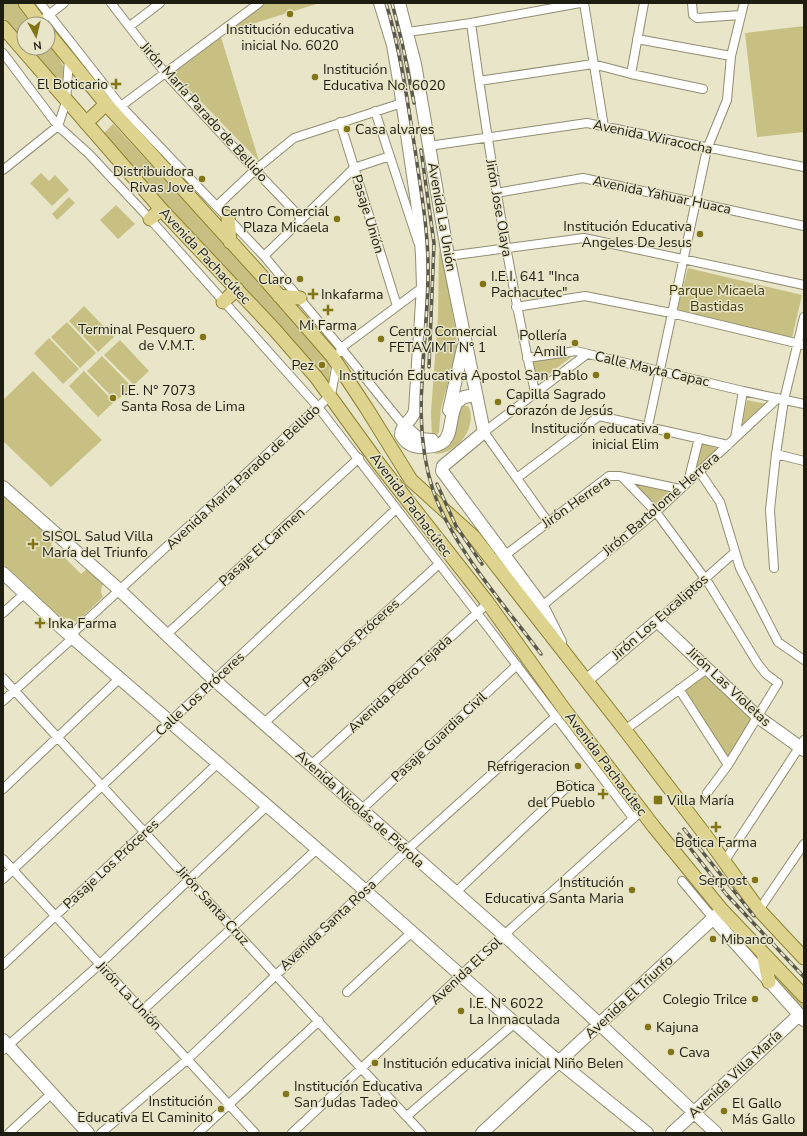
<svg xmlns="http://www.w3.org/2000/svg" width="807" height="1136" font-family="'Nunito Sans',sans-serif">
<rect width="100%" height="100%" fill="#e8e5c8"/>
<path fill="#c8c083" d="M3 3H17L33 24H24V42L3 17Z
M264 3H320L226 32Z
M804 26V132L757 137 745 33Z
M221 36V37L259 161 173 73Z
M48 43C57 55 71 70 62 87L29 48H48Z
M113 124 317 343 330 360 329 384 102 135Z
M41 173 49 181 55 175 69 190 52 206 30 183Z
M69 197 75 203 57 220 52 214Z
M116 205 135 224 118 239 100 220Z
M439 249 445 268 456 333 457 351 441 408 439 432 432 440 431 412 438 316Z
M688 268 802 295 792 338 677 311Z
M84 306 114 337 98 352 69 321Z
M67 322 96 353 80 368 51 337Z
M49 338 79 369 63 384 34 353Z
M120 340 149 371 134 385 104 355Z
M102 356 132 387 116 401 87 371Z
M569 356 570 358 537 383 529 361Z
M33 371 102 440 51 487 3 441V400Z
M84 371 114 402 98 417 69 386Z
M747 400 767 404 741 426Z
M463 405 469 407C477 429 457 454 434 454L447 446 456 417Z
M701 443 719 449 696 470Z
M631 482 671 491 657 505Z
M3 494 56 538 51 544 81 574 88 568 104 583C101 587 100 592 103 597L77 622 69 618 62 619 3 564Z
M707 672 753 718 728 760 683 690Z
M723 915 804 1002V1014L719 919Z"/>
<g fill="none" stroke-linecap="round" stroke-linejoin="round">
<defs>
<path id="street" d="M40 3 121 106 264 256 341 348 404 426
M111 3 165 73 255 170 301 218
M584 3 604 127
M692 3 693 15 697 18 741 15
M46 17 64 3
M471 23C488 147 508 270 535 392
M130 26 160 3
M408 32 471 23 580 3
M637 39 731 56
M3 53 58 126 89 154 150 219 318 407 477 613 633 818
M631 74 644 3
M479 81 593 64 631 74 703 89
M121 106 259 3
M375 111 418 242
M340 122 397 306
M429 146 587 123 804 167
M3 170 58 126 66 102 69 59
M496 193 583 178 804 226
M217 206 255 170 294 138 402 103
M264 256 354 168 390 156
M448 256 584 238 804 285
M516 307 585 296 671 313 804 345
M340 352 341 348 423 287
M527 358 576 351 743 391 804 404
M648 426 707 149 727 100 731 56 744 3
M735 438 743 391
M776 454 804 461
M699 471 720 502 740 568 778 642 804 660
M622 477 656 512 709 584 758 664 766 674 778 683 728 765 707 793
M517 478 599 416 728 445
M688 482 699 438
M548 522 484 432 587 354
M504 556 609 476H619L680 489
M774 568 770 510 776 454 784 400 804 317
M542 606 656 512 778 398
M3 613 25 593
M657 621 734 553
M166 635 359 458
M72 637 75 631 331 395 337 363
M3 678 361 1068 422 1133
M679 689 728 765
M3 701 75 636
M264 723 439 564
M625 730 708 668
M311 765 488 603
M3 789 120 678
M361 810 517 665
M3 859 255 1133
M724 862 804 740
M3 879 396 509
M682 881 713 918
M455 893 569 785
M759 910 804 844
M3 965 218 763
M347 992 412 932
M143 1010 317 849
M3 1050 100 964 268 805
M407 1116 515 1023
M9 1133 51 1094
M101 1133 188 1059 406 851 555 717
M198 1133 319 1021
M292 1133 504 935 637 815"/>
<path id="secondary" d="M380 3 393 45 399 80 419 216 422 255 423 287 415 410C413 421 401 424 401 435 405 442 412 447 421 447 459 448 445 424 457 402L464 397 476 395
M399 3 415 64 448 256 484 432 443 466 442 471 542 606 560 642
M449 410 463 348
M404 426 419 439 432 440
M3 487 114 585 211 677 504 935 716 1133
M3 573 66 632 352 879 552 1056 647 1133
M587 680 657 621 758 717 804 750
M713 918 804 1020
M3 1040 88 1133
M482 1133 722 910
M672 1133 799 1015"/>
<path id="primary" d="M25 3 41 24
M3 27 161 209 274 329 316 377 379 464 488 603 564 709 654 827 722 910 804 996
M48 33 106 104 262 276 332 356 367 409 411 480 474 537 625 730 706 836 759 910 804 958
M86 123 106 104
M228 217 230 242
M150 219 161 209
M279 296 300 298
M223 302 237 289
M763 953 769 982"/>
</defs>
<use href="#street" stroke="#918d73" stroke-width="10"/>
<use href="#secondary" stroke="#918d73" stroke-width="14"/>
<use href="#primary" stroke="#8d8233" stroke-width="15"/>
<use href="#street" stroke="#fff" stroke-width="8"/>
<use href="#secondary" stroke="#fff" stroke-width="12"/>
<use href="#primary" stroke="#dfd48f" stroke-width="13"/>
<defs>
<path id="rail" d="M386 3C401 53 408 105 416 156 421 192 428 229 428 266 429 340 409 418 433 490 451 545 506 607 541 654
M392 3 402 42 414 103
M421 150 434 243 429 367
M437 484 456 526 482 564
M684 829 754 916
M679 834 727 895 804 977"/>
</defs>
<use href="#rail" stroke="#5b5949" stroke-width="3.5"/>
<use href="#rail" stroke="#e8e5c8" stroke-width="2" stroke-dasharray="6" stroke-linecap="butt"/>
</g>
<g fill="#827518" stroke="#e8e5c8" stroke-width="1.5">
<circle cx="290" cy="14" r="4"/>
<circle cx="315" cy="77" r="4"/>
<path d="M114 78h4v4h4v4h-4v4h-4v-4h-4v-4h4z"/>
<circle cx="347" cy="129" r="4"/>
<circle cx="202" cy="179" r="4"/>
<circle cx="337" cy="219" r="4"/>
<circle cx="700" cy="234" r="4"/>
<circle cx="300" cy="279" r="4"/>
<circle cx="483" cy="284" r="4"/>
<path d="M311 288h4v4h4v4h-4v4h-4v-4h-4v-4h4z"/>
<path d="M326 304h4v4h4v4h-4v4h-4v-4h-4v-4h4z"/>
<circle cx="203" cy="337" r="4"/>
<circle cx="381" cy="339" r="4"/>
<circle cx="575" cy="343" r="4"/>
<circle cx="322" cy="365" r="4"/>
<circle cx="596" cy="375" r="4"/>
<circle cx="113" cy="398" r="4"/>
<circle cx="498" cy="402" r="4"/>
<circle cx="667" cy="436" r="4"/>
<path d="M31 538h4v4h4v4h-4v4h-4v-4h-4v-4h4z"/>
<path d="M38 617h4v4h4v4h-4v4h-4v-4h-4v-4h4z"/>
<circle cx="578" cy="766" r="4"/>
<path d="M601 788h4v4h4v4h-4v4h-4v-4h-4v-4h4z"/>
<rect x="653" y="795" width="10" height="10" rx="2"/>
<path d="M714 821h4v4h4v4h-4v4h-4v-4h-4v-4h4z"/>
<circle cx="755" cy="880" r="4"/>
<circle cx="632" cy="890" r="4"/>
<circle cx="713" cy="939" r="4"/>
<circle cx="755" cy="999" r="4"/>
<circle cx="461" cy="1011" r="4"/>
<circle cx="648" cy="1027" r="4"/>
<circle cx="671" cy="1052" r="4"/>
<circle cx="375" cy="1063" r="4"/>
<circle cx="286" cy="1094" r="4"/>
<circle cx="221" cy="1109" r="4"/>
<circle cx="724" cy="1111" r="4"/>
</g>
<g text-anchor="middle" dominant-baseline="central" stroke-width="3" stroke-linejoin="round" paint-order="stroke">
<g font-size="14" fill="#1e1d12" stroke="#e8e5c8" text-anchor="start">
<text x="290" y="29" text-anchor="middle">Institución educativa<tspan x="290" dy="16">inicial No. 6020</tspan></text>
<text x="323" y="69">Institución<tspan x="323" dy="16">Educativa No. 6020</tspan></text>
<text x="108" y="84" text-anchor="end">El Boticario</text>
<text x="355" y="129">Casa alvares</text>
<text x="194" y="171" text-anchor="end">Distribuidora<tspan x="194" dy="16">Rivas Jove</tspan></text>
<text x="329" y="211" text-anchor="end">Centro Comercial<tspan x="329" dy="16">Plaza Micaela</tspan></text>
<text x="692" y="226" text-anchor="end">Institución Educativa<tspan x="692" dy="16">Angeles De Jesus</tspan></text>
<text x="491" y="276">I.E.I. 641 "Inca<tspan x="491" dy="16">Pachacutec"</tspan></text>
<text x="292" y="279" text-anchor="end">Claro</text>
<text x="321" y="294">Inkafarma</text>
<text x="328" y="325" text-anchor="middle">Mi Farma</text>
<text x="195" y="329" text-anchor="end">Terminal Pesquero<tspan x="195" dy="16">de V.M.T.</tspan></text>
<text x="389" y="331">Centro Comercial<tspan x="389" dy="16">FETAVIMT N° 1</tspan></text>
<text x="567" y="335" text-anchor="end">Pollería<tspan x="567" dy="16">Amill</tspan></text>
<text x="314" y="365" text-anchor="end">Pez</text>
<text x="588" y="375" text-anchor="end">Institución Educativa Apostol San Pablo</text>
<text x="121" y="390">I.E. N° 7073<tspan x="121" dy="16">Santa Rosa de Lima</tspan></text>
<text x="506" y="394">Capilla Sagrado<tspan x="506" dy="16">Corazón de Jesús</tspan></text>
<text x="659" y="428" text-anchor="end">Institución educativa<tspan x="659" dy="16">inicial Elim</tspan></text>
<text x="42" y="536">SISOL Salud Villa<tspan x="42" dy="16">María del Triunfo</tspan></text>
<text x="48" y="623">Inka Farma</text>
<text x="570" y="766" text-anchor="end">Refrigeracion</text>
<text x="595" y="786" text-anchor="end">Botica<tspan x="595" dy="16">del Pueblo</tspan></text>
<text x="667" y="800">Villa María</text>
<text x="716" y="842" text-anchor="middle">Botica Farma</text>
<text x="747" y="880" text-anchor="end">Serpost</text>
<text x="624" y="882" text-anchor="end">Institución<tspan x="624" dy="16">Educativa Santa Maria</tspan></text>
<text x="721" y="939">Mibanco</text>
<text x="747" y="999" text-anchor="end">Colegio Trilce</text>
<text x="469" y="1003">I.E. N° 6022<tspan x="469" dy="16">La Inmaculada</tspan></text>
<text x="656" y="1027">Kajuna</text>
<text x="679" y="1052">Cava</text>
<text x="383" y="1063">Institución educativa inicial Niño Belen</text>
<text x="294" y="1086">Institución Educativa<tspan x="294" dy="16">San Judas Tadeo</tspan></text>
<text x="213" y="1101" text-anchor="end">Institución<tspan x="213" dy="16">Educativa El Caminito</tspan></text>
<text x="732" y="1103">El Gallo<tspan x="732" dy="16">Más Gallo</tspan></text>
</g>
<g font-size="14" fill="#1e1d12" stroke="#e8e5c8">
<text transform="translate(204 112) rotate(48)">Jirón María Parado de Bellido</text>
<text transform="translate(653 137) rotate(12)">Avenida Wiracocha</text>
<text transform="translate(662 195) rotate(12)">Avenida Yahuar Huaca</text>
<text transform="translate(499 208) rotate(80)">Jirón Jose Olaya</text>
<text transform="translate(368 214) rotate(73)">Pasaje Unión</text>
<text transform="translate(442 217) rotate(80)">Avenida La Unión</text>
<text transform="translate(205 256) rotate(47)">Avenida Pachacútec</text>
<text transform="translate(652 369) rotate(13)">Calle Mayta Capac</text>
<text transform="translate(243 477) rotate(-43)">Avenida María Parado de Bellido</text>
<text transform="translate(576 502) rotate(-35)">Jirón Herrera</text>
<text transform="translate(661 504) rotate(-41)">Jirón Bartolomé Herrera</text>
<text transform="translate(411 505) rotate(53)">Avenida Pachacútec</text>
<text transform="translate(262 547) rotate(-42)">Pasaje El Carmen</text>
<text transform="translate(660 617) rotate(-41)">Jirón Los Eucaliptos</text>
<text transform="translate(351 643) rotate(-42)">Pasaje Los Próceres</text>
<text transform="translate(400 684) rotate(-43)">Avenida Pedro Tejada</text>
<text transform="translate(729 687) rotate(43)">Jirón Las Violetas</text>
<text transform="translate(200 694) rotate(-43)">Calle Los Próceres</text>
<text transform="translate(439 737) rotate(-43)">Pasaje Guardia Civil</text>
<text transform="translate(606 764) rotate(53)">Avenida Pachacútec</text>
<text transform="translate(360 809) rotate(42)">Avenida Nicolás de Piérola</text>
<text transform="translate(111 864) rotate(-43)">Pasaje Los Próceres</text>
<text transform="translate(213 906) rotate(48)">Jirón Santa Cruz</text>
<text transform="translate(328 925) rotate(-43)">Avenida Santa Rosa</text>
<text transform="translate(466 971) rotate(-43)">Avenida El Sol</text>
<text transform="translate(129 996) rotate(47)">Jirón La Unión</text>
<text transform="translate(629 997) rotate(-43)">Avenida El Triunfo</text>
<text transform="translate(735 1074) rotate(-43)">Avenida Villa María</text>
</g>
<g font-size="14" fill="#403907" stroke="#e8e5c8">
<text x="717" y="290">Parque Micaela<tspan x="717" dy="16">Bastidas</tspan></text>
</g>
</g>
<rect width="807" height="1136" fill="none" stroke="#1e1d12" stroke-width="8"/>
<g transform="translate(36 36) rotate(172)"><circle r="19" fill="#e8e5c8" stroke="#97957f"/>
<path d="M0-3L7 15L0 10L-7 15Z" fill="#827518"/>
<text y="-6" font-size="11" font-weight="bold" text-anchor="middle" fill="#1e1d12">N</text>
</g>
</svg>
